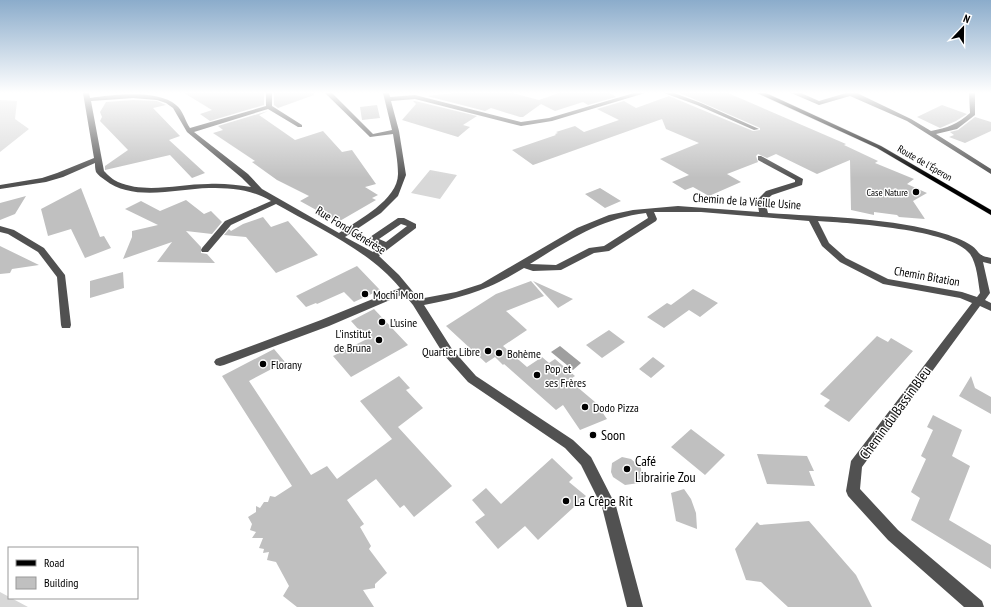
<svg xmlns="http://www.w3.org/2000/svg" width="991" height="607" font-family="'PT Sans Narrow',sans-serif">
<rect width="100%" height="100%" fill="#fff"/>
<path fill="#d8d8d8" d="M0 100 17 101 15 119 29 129 0 152Z
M430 170 457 175 440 199 411 193Z
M0 592 28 607H0Z"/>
<path fill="#9f9f9f" d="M560 346 581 363 573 370 551 352Z"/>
<path fill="#c0c0c0" d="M184 93H264V105L210 121 200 114 212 110Z
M274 93H314V95L278 108 274 105Z
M454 93H512L539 100 559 93H610L616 97 588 105 583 102 555 111 541 104 523 117H520L491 108 485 111 427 96Z
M680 93H728L846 144 844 145 878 161 875 163 914 179 907 184 927 193 913 201 925 219 899 217 897 215 874 212V215L851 210 850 160 817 174 776 154 767 158 758 154 756 156 758 162 727 174 741 182 709 196 693 187 685 190 672 182 689 175 660 159 699 143 666 129 662 119 533 165 512 150 556 135 555 134 558 133 556 132 575 126 584 132 619 120 597 109 624 101 636 108 669 96 753 131 760 130V128Z
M133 100 157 101 166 105 153 108 180 136 169 140 205 173 192 178 170 155 105 170V166L128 150 100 121 102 117 100 112 106 102Z
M413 101H415L477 116 463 125 470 127 458 137 402 120 416 104Z
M377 105 380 118 362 120 360 107Z
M942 105 967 114 956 121 940 128 917 117Z
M268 111 259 115 295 140 323 131 342 152 352 150 376 184 365 187 378 195 372 198 376 200 338 222 300 201 309 196 277 180 252 162 255 161 213 133 223 130 218 126Z
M975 117 991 122V131L965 143 949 137 954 135 950 132 958 130Z
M81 188 100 237 104 236 111 248 85 258 71 229 48 236 41 209Z
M600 188 621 201 605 208 585 194Z
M26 196 15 214 0 220V203Z
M186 200 204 214 211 211 222 222 212 234 186 231 201 247V253L207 254 215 263 157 262 172 242 123 259 132 237V231L158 225 125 209 141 201 160 211Z
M263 217 271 227 288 221 318 255 276 273 246 237 224 235 229 229 231 231 243 224Z
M0 246 39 265 12 269 10 273 0 274Z
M357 266 380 290 354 302 344 292 317 304 316 303 306 307 296 296Z
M123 272 124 288 90 298V281Z
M531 281 544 296 506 311 527 330 503 346 527 367 542 357 549 363 555 359 575 376 569 380 595 402 607 419 580 430 563 405 556 410 504 364 503 365 495 357 486 363 446 326 496 294Z
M533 281 573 299 558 308Z
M693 289 718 303 700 317 689 310 664 328 647 317 667 303 671 305Z
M374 309 408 345 351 377 333 356 367 339 351 321Z
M609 330 625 342 602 358 586 345Z
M877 336 888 342 891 338 913 351 849 422 824 406 830 400 820 394Z
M274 349 285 362 249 381 311 475 327 466 337 479 392 439 360 401 399 376 410 388 406 390 423 408 398 427 452 486 414 517 404 505 400 508 376 479 347 500 364 524 360 527 371 546 369 549 387 573 375 584V588L363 590 374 607H297L283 596 289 586 276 562 267 560 269 552 263 553 264 549 259 548 263 538H252L256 532 250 530 252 524 248 517 256 512V506L260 508 264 502H268L270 496 275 497 292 486 222 376Z
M653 357 665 366 651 378 639 369Z
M971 376 975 388 991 397V414L959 396Z
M933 415 962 430 952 456 970 466 949 520 991 545V569L911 520 920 498 911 492 926 459 921 456 933 430 927 427Z
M691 429 725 455 705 475 671 447Z
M757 454 807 456 814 471H809L815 486 767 484Z
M622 457 631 459 641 468 642 478 639 483 625 485 613 477 611 472 612 463Z
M552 458 573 478 569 482 586 496 538 540 525 526 498 549 475 522 485 515 472 500 486 488 501 504Z
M684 489 691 499 696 513 697 529 676 521 671 493Z
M809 521 856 575 872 607H788L761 582 746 580 735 549 757 522 760 525Z"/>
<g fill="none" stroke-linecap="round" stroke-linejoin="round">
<defs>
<path id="major" d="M757 93H766L881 146 991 210V215L877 148Z"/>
</defs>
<use href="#major" stroke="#dbdbdb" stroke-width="1"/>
<path fill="#515151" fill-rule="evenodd" d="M83 93H89L90 98C113 95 157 89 176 105 183 110 185 121 190 128L266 106V93H272V106L302 125V127H298L268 109 194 132 248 174 262 189 339 233C358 220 398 200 398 174 398 161 395 147 393 134L370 137 325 93H332L373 134 392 130 383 93H389L390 97 415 95 521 122 549 118 634 93H645L552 121 521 126 415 99 391 101 399 131 406 175 398 196 381 213 345 237 373 252 380 246 369 239 370 237 398 218H404L416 224V228L379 256 399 275 419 299 456 292 481 284 577 228 609 215 633 210 678 206 759 212 757 200 766 191 795 182V180L758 160V156H761L803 179 802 185 772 195 765 201 768 213C823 217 880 217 935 231 946 234 959 238 969 244 981 251 975 255 991 258V264L983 262 990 293 985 300 991 303V311L980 306 862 467 860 489 898 530 982 601 984 607H964L888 540 848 496 846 491 851 461 972 303 960 298 883 284 840 262 822 246 809 221 701 212H654L657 219 656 221 609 251 594 253 561 270 533 271 524 268C488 290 464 297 424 305L452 349 476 376 573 440 591 457 616 506 643 607H627L602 507 581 465 565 448 468 382 444 355 413 305 404 294 329 326 224 365 220 366 216 365 214 362 216 359 321 320 400 288C370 251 318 228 276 204L231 225 208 252H202L201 250 202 248 225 221 271 201C250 189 232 188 209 188 176 189 133 202 105 180 102 178 98 175 96 172 95 169 95 165 95 163L63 177 46 182 0 189V185L42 178 57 173 94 158ZM133 98 157 100 166 103 173 108 187 132 242 178 251 187C237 185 222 183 208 184 179 184 146 194 118 182 113 180 108 175 104 171L91 101ZM646 213 648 218 604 246 589 248 556 265 530 264C567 241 602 218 646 213ZM818 221C849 223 952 229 970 254 977 264 978 281 980 293L977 297 962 292 888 279 846 258 829 243ZM401 224 407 226 386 242 379 239Z
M664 93H674L701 103 759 129 754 130 697 105Z
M791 93H801L819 101 846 93H857L911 119 931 131C947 128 958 124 970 113L969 93H975V115L957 129 936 134 991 169V174L907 121 850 96 819 105Z
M0 226 14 230 44 248 65 275 71 325 70 328H62L61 325 57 277 38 252 8 234 0 232Z"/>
<use href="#major" fill="#000" fill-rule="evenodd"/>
</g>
<linearGradient id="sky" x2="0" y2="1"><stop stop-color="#8baccb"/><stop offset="0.52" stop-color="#fff"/><stop offset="1" stop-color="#fff" stop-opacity="0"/></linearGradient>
<rect width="991" height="178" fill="url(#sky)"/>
<g fill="#000" stroke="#fff" stroke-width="1.5">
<circle cx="916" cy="192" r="4"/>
<circle cx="365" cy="294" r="4"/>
<circle cx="382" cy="322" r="4"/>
<circle cx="379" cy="340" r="4"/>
<circle cx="488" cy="351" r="4"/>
<circle cx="499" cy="353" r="4"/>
<circle cx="263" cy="364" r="4"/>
<circle cx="537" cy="375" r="4"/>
<circle cx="585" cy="407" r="4"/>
<circle cx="593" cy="435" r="4"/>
<circle cx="627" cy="469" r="4"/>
<circle cx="566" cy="501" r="4"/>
</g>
<g text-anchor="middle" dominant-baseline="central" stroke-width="3" stroke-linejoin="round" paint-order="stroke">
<g font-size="10" fill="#000" stroke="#fff">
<text transform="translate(925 163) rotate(30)">Route de l'Éperon</text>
</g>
<g font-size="10" fill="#000" stroke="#fff" text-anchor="end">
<text x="908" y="192">Case Nature</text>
</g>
<g font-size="12" fill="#000" stroke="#fff">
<text transform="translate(747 201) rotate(4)">Chemin de la Vieille Usine</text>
<text transform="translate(351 230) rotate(32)">Rue Fond Générèse</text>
<text transform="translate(927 276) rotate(10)">Chemin Bitation</text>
</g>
<g font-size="12" fill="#000" stroke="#fff" text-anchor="start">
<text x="373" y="294">Mochi Moon</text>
<text x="390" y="322">L’usine</text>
<text x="371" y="333" text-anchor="end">L'institut<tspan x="371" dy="14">de Bruna</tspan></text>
<text x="480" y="351" text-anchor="end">Quartier Libre</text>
<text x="507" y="353">Bohème</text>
<text x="271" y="364">Florany</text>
<text x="545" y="368">Pop et<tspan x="545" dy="14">ses Frères</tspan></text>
<text x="593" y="407">Dodo Pizza</text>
</g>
<g font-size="14" fill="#000" stroke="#fff">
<text transform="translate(895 413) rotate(-54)">Chemin du Bassin Bleu</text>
</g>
<g font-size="14" fill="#000" stroke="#fff" text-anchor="start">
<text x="601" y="435">Soon</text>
<text x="635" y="461">Café<tspan x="635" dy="16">Librairie Zou</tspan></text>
<text x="574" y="501">La Crêpe Rit</text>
</g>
</g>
<rect x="8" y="547" width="130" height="52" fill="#ffffff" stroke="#999999"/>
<rect x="16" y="560" width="20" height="6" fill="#000000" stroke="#999999"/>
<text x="44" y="567" font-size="12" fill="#000000">Road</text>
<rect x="16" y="577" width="20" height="12" fill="#c0c0c0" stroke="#999999"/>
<text x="44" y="587" font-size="12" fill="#000000">Building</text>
<g transform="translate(963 28) rotate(22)" stroke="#ffffff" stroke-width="3" paint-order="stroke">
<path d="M0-3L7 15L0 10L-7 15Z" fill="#000000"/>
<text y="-6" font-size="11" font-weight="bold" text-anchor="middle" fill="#000000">N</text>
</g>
</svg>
